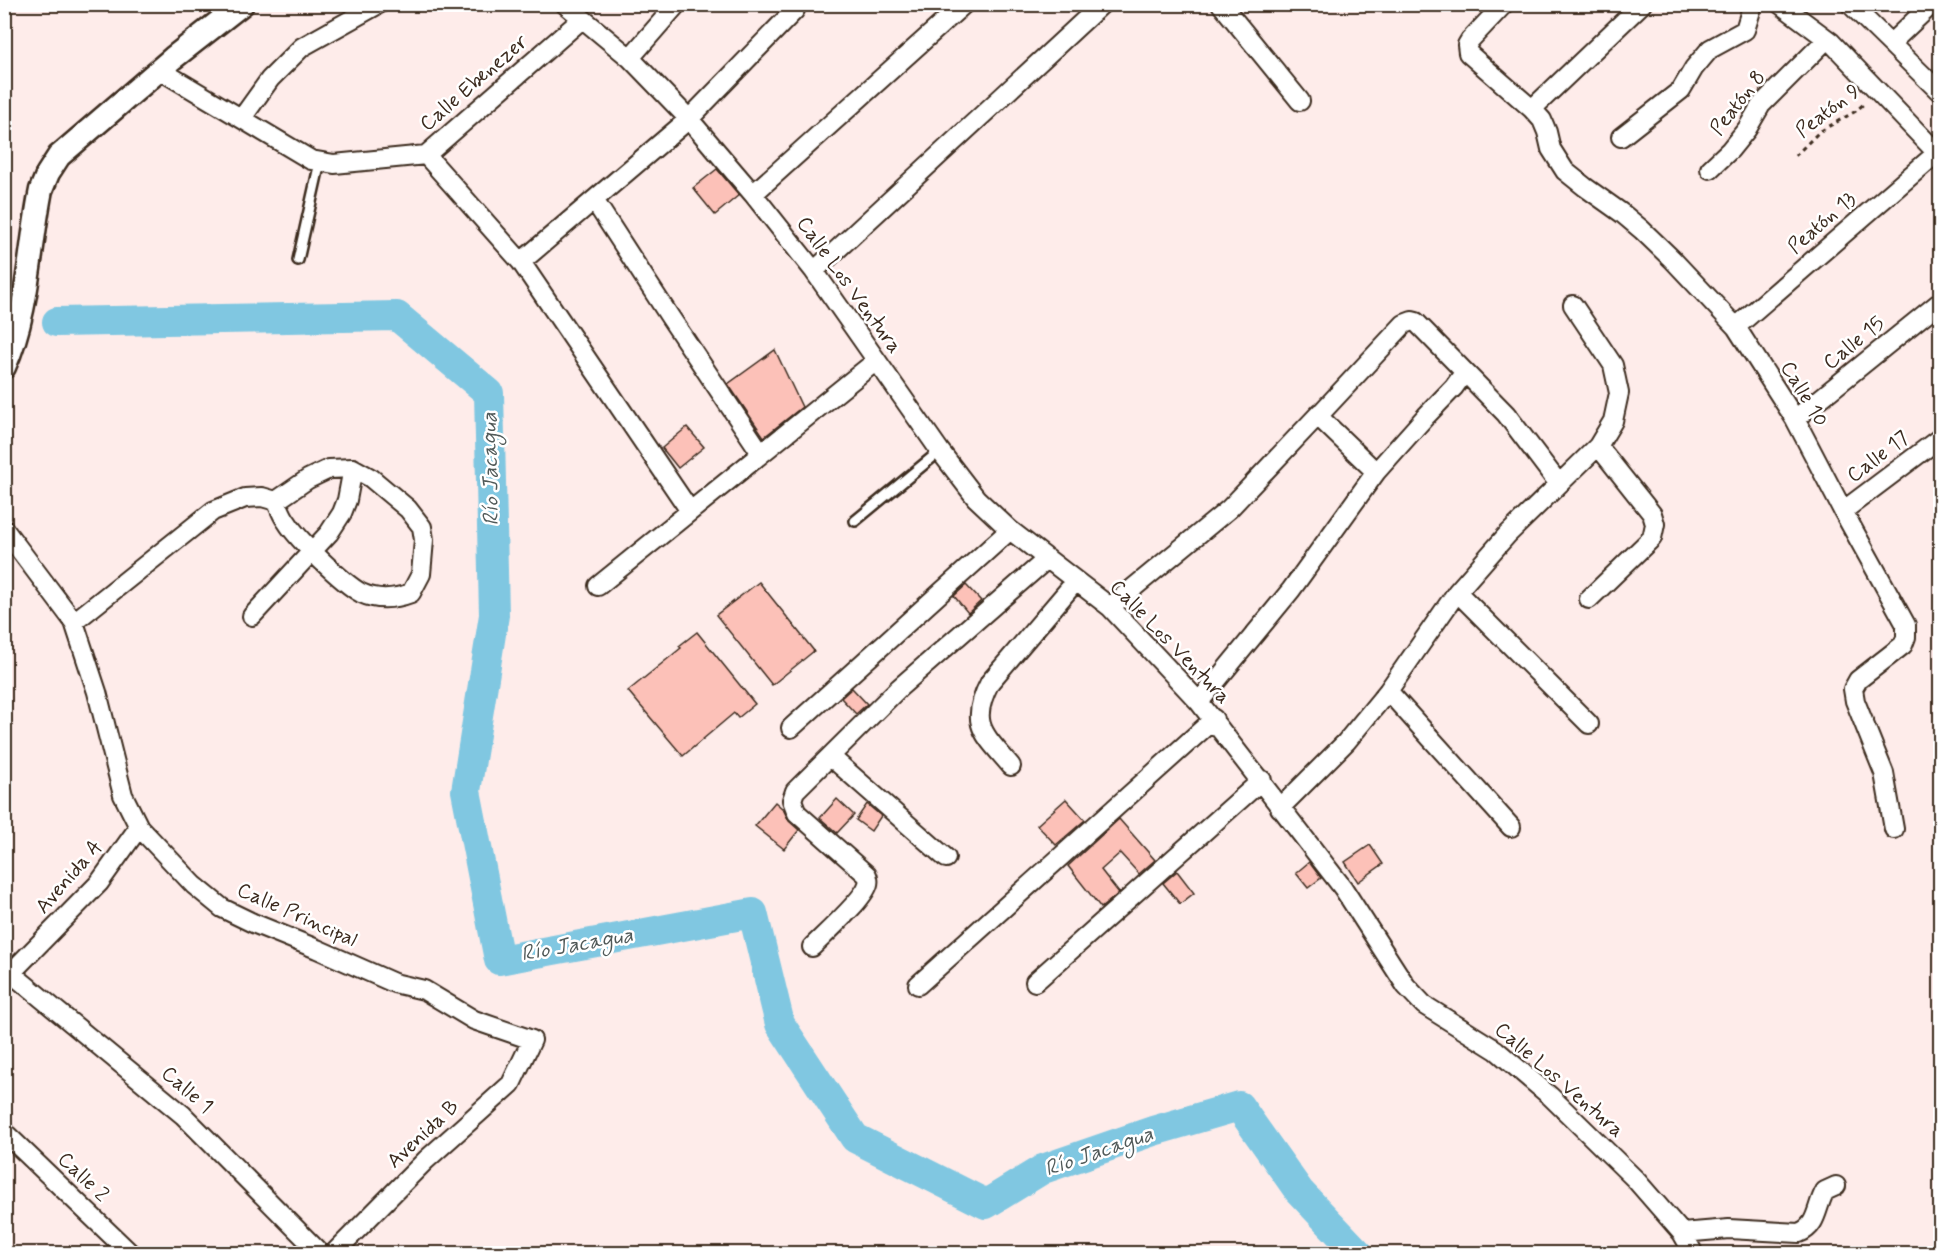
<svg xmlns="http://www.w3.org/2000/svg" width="1945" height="1258" font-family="Mynerve,sans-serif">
<rect width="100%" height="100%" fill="#feecea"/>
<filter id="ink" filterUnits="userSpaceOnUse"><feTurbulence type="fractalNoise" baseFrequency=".0167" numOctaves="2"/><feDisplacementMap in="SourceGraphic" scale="12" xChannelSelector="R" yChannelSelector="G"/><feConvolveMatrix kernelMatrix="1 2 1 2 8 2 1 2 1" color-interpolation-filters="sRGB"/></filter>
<g filter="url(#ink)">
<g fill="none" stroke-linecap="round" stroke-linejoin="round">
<path stroke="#80c7e1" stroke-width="30" d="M57 322 397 316 489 393 494 615 466 791 499 960 753 913 780 1024 855 1138 986 1204 1043 1169 1153 1131 1239 1106 1299 1191 1359 1254"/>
</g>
<path fill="#fcc1b8" stroke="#3b2a1e" stroke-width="1.5" d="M717 169 739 195 715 215 693 188Z
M775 350 802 407 764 437 728 384Z
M687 427 704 447 678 468 662 448Z
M759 582 814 651 772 685 716 615Z
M966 585 981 601 968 613 954 596Z
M697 632 755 704 738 718 734 713 683 756 628 691 681 648 679 646Z
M852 688 867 704 856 714 841 698Z
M837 799 854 815 837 833 820 818Z
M1066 799 1085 820 1056 845 1037 825Z
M775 802 783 809 789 821 799 830 784 849 755 826Z
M867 804 881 816 871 831 856 820Z
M1119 819 1155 860 1139 874 1120 853 1101 870 1119 893 1101 908 1068 866Z
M1370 845 1383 864 1358 882 1345 862Z
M1309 862 1321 878 1308 888 1296 873Z
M1177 871 1194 893 1180 904 1163 883Z"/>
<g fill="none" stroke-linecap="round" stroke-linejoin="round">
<defs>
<path id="service" d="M298 260 320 162
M855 521 940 451"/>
<path id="minor" d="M565 4 630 58 689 119 753 194 814 271 940 451 976 498 1010 530 1110 607 1199 702 1343 888 1406 986 1424 1005 1496 1050 1550 1096 1635 1179 1682 1233 1694 1254
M1221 4 1300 101
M1504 4 1470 40 1467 45 1468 53 1532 109 1542 120 1547 132 1551 149 1565 171 1585 187 1623 214 1642 230 1672 259 1736 327 1795 419 1843 511 1906 625V637L1903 645 1858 680 1853 689 1855 701 1884 773 1894 829
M1780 4 1831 42 1940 156
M1850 4 1940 92
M1891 43 1932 4
M630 58 677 4
M160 70 311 160 334 164 426 155 582 19
M1532 109 1642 4
M242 118 270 79 302 47 379 4
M1621 137 1681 90 1694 68 1710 49 1745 30 1753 4
M426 155 521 262 690 511
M1710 169 1730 150 1747 129 1761 105 1827 39
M753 194 964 4
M594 200 670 317 761 453
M521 262 689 119 795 10
M814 271 1102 4
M1736 327 1938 152
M1795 419 1940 302
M1376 472 1321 419 1320 414 1404 324 1412 321 1416 322 1506 414 1559 484
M1843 511 1940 438
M4 529 74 622 97 692 123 795 139 827 194 885 222 908 253 923 317 949 394 983 424 990 474 1020 532 1040 511 1084 426 1160 333 1254
M598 586 876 361
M1457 592 1589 724
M1589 599 1652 538 1655 524 1652 514 1598 446
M1110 607 1229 509 1321 412
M252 616 329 533 342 513 347 500 353 468
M74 622 213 511 245 498 262 497 276 501C280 508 282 516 287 522 298 540 343 583 361 593 378 601 395 599 411 593L421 574 424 540 422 527 408 509 371 478 353 468 329 469 308 479 276 501
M1388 691 1511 827
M1199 702 1291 590 1376 472 1426 416 1454 387 1464 373
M791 728 1010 530
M831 757 946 858
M1011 766C984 734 968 724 990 682L1076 581
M1280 808 1346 742 1388 691 1457 592 1507 535 1598 446 1613 421 1619 393 1613 365 1573 305
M812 947C824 935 865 898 868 884 869 882 868 877 867 875L797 813 792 800 795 791 899 688 1047 559
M11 973 183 1115 321 1254
M4 980 99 883 139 827
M1035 982 1262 780
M918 985 1214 719
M4 1132 131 1254
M1682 1233 1729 1229 1799 1233C1818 1226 1816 1206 1825 1191L1836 1186"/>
<path id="tertiary" d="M4 367C29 312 29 249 41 190L48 173 59 156 173 58 242 4"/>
</defs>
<use href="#service" stroke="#3b2a1e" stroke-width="14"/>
<use href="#minor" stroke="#3b2a1e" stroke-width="22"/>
<use href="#tertiary" stroke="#3b2a1e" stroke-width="27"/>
<path stroke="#3b2a1e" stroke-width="3" stroke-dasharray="4.5 4.5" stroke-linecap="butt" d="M1795 156 1819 132 1856 111 1866 102"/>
<use href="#service" stroke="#fff" stroke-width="9"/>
<use href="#minor" stroke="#fff" stroke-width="18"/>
<use href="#tertiary" stroke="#fff" stroke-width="22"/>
</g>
</g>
<g text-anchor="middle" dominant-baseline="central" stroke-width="5" stroke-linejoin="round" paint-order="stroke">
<g font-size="21" fill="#3b2a1e" stroke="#fff">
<text transform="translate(474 83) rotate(-41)">Calle Ebenezer</text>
<text transform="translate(1738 103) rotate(-52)">Peatón 8</text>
<text transform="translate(1828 111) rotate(-37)">Peatón 9</text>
<text transform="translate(1822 223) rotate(-41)">Peatón 13</text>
<text transform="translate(849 285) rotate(54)">Calle Los Ventura</text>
<text transform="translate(1854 343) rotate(-39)">Calle 15</text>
<text transform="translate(1804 394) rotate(59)">Calle 10</text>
<text transform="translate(1878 457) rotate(-37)">Calle 17</text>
<text transform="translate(1170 642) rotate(46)">Calle Los Ventura</text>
<text transform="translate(69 877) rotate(-49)">Avenida A</text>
<text transform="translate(297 915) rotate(24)">Calle Principal</text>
<text transform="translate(1559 1080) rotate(41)">Calle Los Ventura</text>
<text transform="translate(187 1090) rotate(41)">Calle 1</text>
<text transform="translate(423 1134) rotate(-43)">Avenida B</text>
<text transform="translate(83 1177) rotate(44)">Calle 2</text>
</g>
<g font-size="22" font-style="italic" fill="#505958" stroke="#fff">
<text transform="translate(491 469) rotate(-91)">Río Jacagua</text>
<text transform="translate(577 945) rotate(-10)">Río Jacagua</text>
<text transform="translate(1099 1152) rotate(-19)">Río Jacagua</text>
</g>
</g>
<rect width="1945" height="1258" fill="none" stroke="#fff" stroke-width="24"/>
<rect x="12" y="12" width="1921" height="1234" fill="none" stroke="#3b2a1e" stroke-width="2" filter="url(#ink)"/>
</svg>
